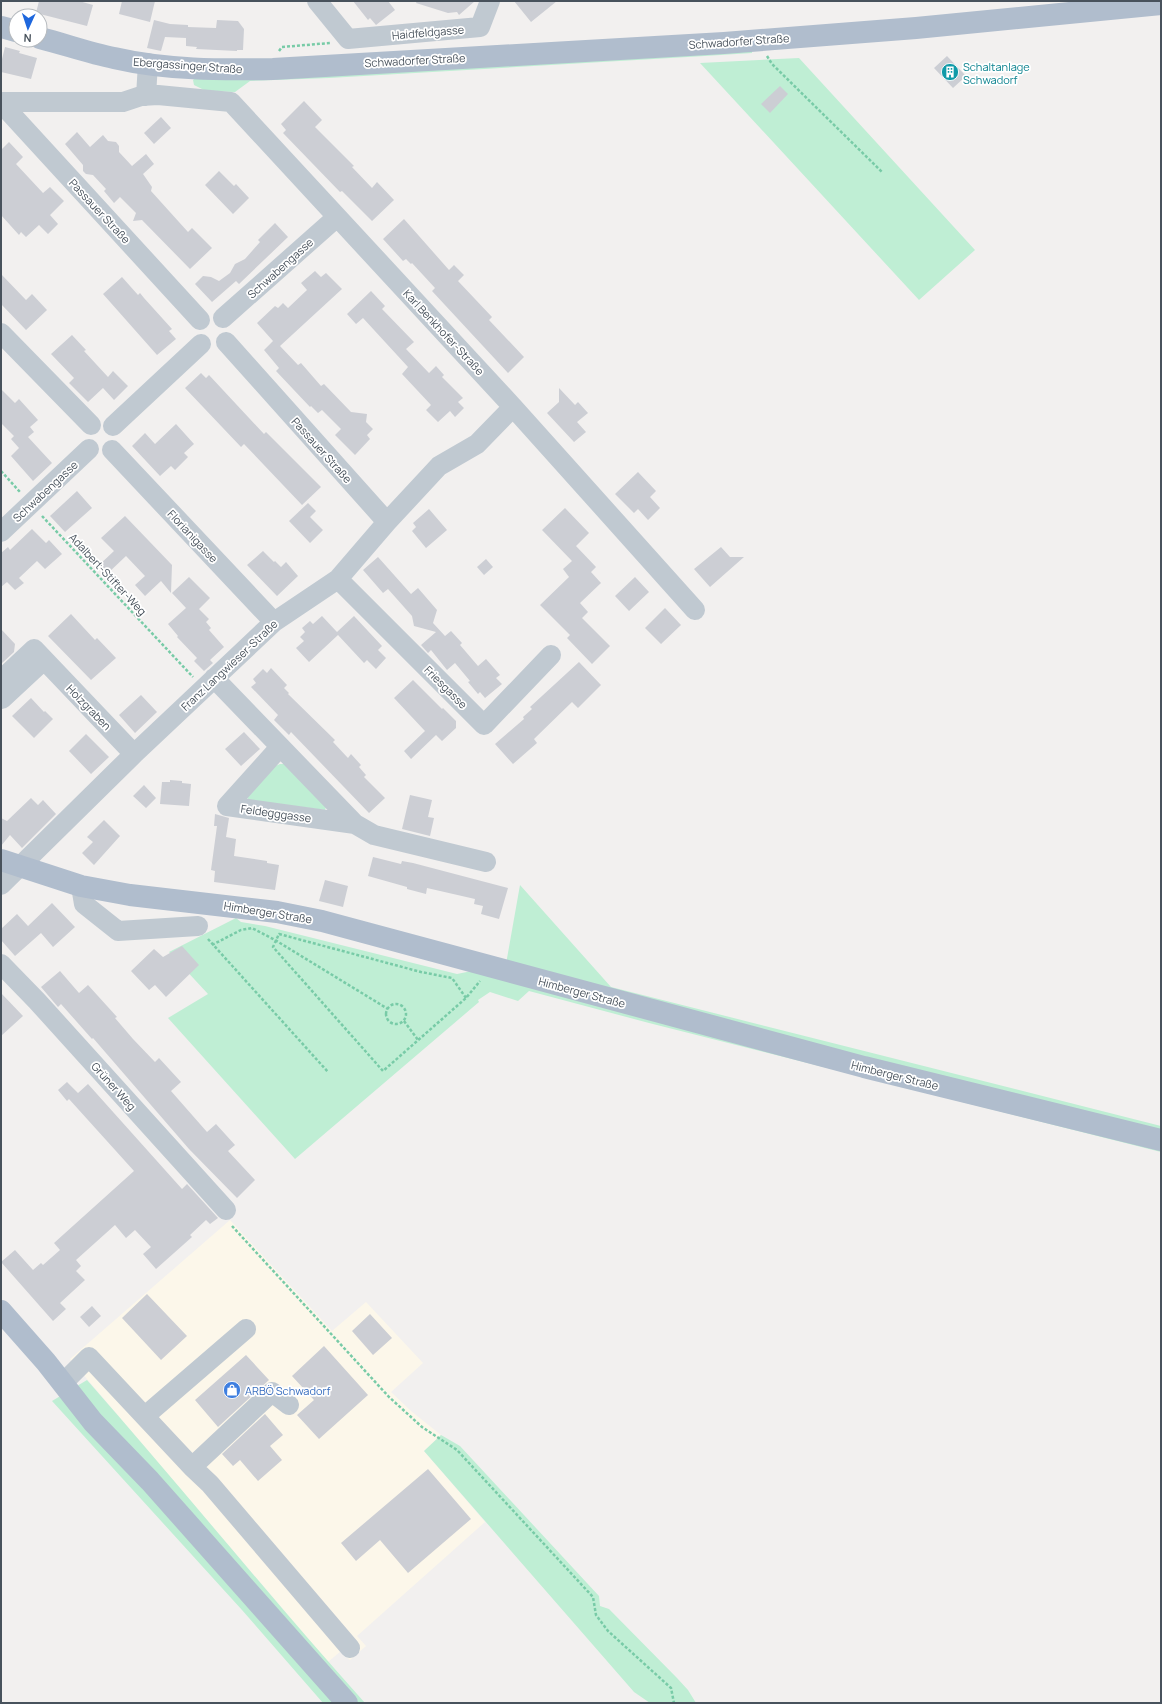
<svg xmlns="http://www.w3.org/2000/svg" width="1162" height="1704" font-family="Manrope,sans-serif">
<rect width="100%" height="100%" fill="#f2f0ef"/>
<path fill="#fcf7ea" d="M230 1220 332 1331 366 1302 423 1363 391 1392 411 1411 441 1435 424 1451 485 1522 357 1636 366 1646 350 1660 341 1651 328 1662 70 1359Z"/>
<path fill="#bfeed4" d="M752 51V53L705 56 329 78 250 81 235 92 206 91 194 85 193 80 196 77Z
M799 58 975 250 919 300 700 63Z
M280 764H286L326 807 325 810 248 800 247 796 273 767Z
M520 885 611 987 1161 1126V1152L649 1023 529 991 518 1001 490 992 478 1000 479 1002 295 1159 168 1018 208 994 169 952 236 918 241 922 265 926 457 974 506 964Z
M87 1380C181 1487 270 1597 365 1703H323L242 1610 52 1401Z
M441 1435 460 1446 599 1596 600 1606 609 1609 677 1678 688 1690 696 1703H650L634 1692 424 1451Z"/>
<path fill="#ccced4" d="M39 1H79L93 5 87 26 36 13Z
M122 1H155L150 22 119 14Z
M353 1H388L395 10 376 25 370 18 368 20Z
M417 1H475L459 15 457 12 448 13 416 3Z
M514 1H557L531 22Z
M154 20 170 24 188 25V27L216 28 217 20 238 21 244 29 243 50H237V51L196 49 197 47 186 46V38L165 37 161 51 147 48Z
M5 47 20 51 19 53 37 58 31 79 1 72V63Z
M947 56 966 76 953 88 934 68Z
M780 86 788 94 770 113 761 104Z
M304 101 322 120 315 127 354 166 352 167 372 188 377 182 394 200 372 221 342 191 340 192 283 133 286 130 281 124Z
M161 117 171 128 154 144 144 133Z
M77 132 90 147 103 135 108 141 116 142 119 146V152L132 166 146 154 154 164 143 174 152 187 151 191 188 232 192 228 212 248 190 269 142 220 133 221 136 213 120 197 114 203 104 191 106 189 93 175 86 174 83 171V165L65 144Z
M9 142 23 157 16 164 43 193 50 187 64 201 50 215 58 224 48 234 39 225 26 237 21 232 19 235 1 215V150Z
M219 171 234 186 236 184 249 198 233 214 205 185Z
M404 219 449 270 454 265 464 275 458 281 492 317 489 320 524 357 508 373 432 291 435 288 412 263 411 264 406 259 403 261 383 239Z
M275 223 288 237 239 284 236 281 212 302 195 284 203 276 211 277 219 281 230 273 235 264 245 259 260 242 258 240Z
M315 271 321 277 326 273 342 289 280 346 298 365 301 363 321 386 324 384 351 412 367 414 366 422 373 429 367 435 370 439 355 455 335 435 341 429 322 410 318 413 311 406 310 407 276 371 279 368 264 350 273 341 257 323 275 306 278 308 283 303 288 308 307 290 301 283Z
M1 274 26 300 32 294 47 310 26 330 1 304Z
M122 277 138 295 140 293 144 298 172 329 169 331 176 339 157 355 103 294Z
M371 291 385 306 382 309 414 342 406 349 429 373 436 366 444 375 442 377 463 398 458 402 464 408 455 417 450 411 438 422 426 410 431 405 402 374 408 367 363 318 356 324 347 314Z
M72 335 86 350 84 351 108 377 113 371 128 386 114 400 103 388 88 402 69 383 74 378 51 354Z
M201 373 206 378 209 375 264 434 266 432 321 487 302 505 244 444 241 447 185 388Z
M559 388 575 405 578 402 588 413 577 422 586 432 574 442 547 413 559 402Z
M1 389 15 403 19 399 38 420 30 427 34 432 28 437 52 463 33 481 11 456 19 448 11 439 14 436 1 423Z
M176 424 194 444 184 453 188 457 175 470 171 466 160 476 132 446 145 433 155 444Z
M638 472 656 491 650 497 660 508 648 520 638 509 634 513 615 494Z
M77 491 92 508 65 532 50 516Z
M308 503 316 511 310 517 323 530 310 543 289 521Z
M565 508 589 533 576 546 596 567 591 572 601 583 580 603 588 612 582 618 610 646 592 664 567 638 570 635 540 605 569 577 563 569 572 561 542 530Z
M429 509 447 530 426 548 412 531 416 527 413 523Z
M125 516 172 565 171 593 161 581 145 596 135 585 145 576 126 556 106 575 98 566 114 551 101 538Z
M32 529 46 543 49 540 62 554 45 569 37 561 19 578 24 583 15 590 7 582 1 587V553L8 547 10 550Z
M721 547 730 557H744L710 587 694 569Z
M263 551 274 562 275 561 281 567 286 562 298 576 277 596 247 565Z
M378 557 411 594 418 588 437 610 433 623 445 636 451 631 462 643 460 645 478 666 486 659 500 675 496 678 502 684 485 698 480 692 478 694 468 682 470 681 455 663 447 670 431 650 428 653 421 645 436 632 414 626 412 616 388 589 383 593 363 570Z
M486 559 493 567 484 575 477 567Z
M189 577 210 598 199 609 209 619 206 622 211 628 209 630 224 647 210 660 213 663 204 671 194 661 197 658 177 637 178 636 168 624 186 608 172 593Z
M635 577 649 592 629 611 615 596Z
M665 608 681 625 661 644 645 628Z
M71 614 95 640 97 638 116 658 91 680 48 636Z
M322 616 337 632 354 616 382 646 378 650 386 658 376 669 367 660 364 663 338 635 309 662 296 648 304 641 300 637 305 632 302 628 310 621 313 624Z
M1 629 15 644 14 652 1 664Z
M579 662 601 685 578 708 572 702 534 739 537 743 513 764 495 744 524 719 523 717 532 709 530 707Z
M271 668 287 685 284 688 289 693 288 694 335 740 333 742 348 758 351 754 361 765 359 767 366 775 364 777 385 798 369 813 291 732 289 735 274 720 278 715 251 687 256 683 253 679 263 669 267 673Z
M413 680 442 709 443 708 456 721V728L442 741 436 735 411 759 404 751 425 731 394 698Z
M141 695 157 712 135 733 119 715Z
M31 698 44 712 45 711 53 719 34 738 12 716Z
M244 732 260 749 241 766 225 749Z
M86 734 109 757 91 774 69 751Z
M170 780 182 781V783L191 784 189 806 160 804 162 782H170Z
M144 785 156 798 146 808 133 796Z
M410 795 432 800 428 817 434 818 430 836 402 829Z
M31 798 38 805 43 800 56 814 22 848 10 835 1 846V818L7 821Z
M215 814 229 818 226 837 236 839 234 856 267 861V863L279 865 275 890 214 882 215 871 211 870 217 826H214Z
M104 820 120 836 94 865 82 853 93 842 87 837Z
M373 857 401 864 402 861 413 863 508 888 499 919 481 914 483 906 474 904 475 899 427 888 426 894 407 889V887L368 876Z
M325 880 348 886 343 907 319 901Z
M52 903 75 927 53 947 41 933 15 956 1 940V929L17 914 28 926Z
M182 946 199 965 166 997 155 985 149 990 131 971 154 949 163 957Z
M60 971 79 993 88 985 117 1017 115 1018 133 1039 155 1062 159 1058 181 1082 171 1091 207 1132 216 1124 235 1145 228 1151 255 1180 237 1198 189 1149 93 1038 92 1039 61 1004 58 1007 41 987Z
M1 993 23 1016 1 1036Z
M67 1082 78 1093 88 1084 182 1189 187 1184 218 1218 210 1224 206 1220 190 1235 192 1237 156 1269 143 1254 151 1247 135 1230 126 1238 115 1225 76 1260 81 1266 76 1271 85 1280 60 1303 66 1309 53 1321 1 1262 15 1250 33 1270 41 1263 43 1265 60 1250 54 1243 134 1171 69 1099 67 1101 58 1090Z
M147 1294 187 1336 161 1360 122 1318Z
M92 1306 101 1316 89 1327 80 1317Z
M370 1314 392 1338 373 1355 352 1331Z
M324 1346 368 1395 319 1439 297 1415 314 1400 292 1376Z
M246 1355 269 1380 218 1427 195 1400Z
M265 1414 283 1435 270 1446 282 1460 258 1481 240 1460 233 1466 222 1454Z
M428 1469 471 1519 408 1573 380 1540 356 1561 341 1543Z"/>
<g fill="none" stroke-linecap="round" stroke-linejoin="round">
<path stroke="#78cba7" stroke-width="2.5" stroke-dasharray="3 2" stroke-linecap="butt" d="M279 51 282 47 330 43
M767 56 772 64 882 172
M1 471 20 492
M42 516 193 677
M208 939 328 1072
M212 945 241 930 252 928 275 940 388 1009
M466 998 452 978 421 972 279 934 273 947 383 1071 466 998 480 981
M386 1014a10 10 0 1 1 20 0a10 10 0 1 1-20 0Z
M404 1021 418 1040
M232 1226 389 1397 422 1427 457 1450 593 1597 596 1615 608 1631 671 1688 674 1703"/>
<path stroke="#c0c9d1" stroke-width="20" d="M317 1 348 39 480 27 490 1
M146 96 148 63
M1 102H123L141 96 158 95 231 102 513 407 695 610
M1 103 200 320
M223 318 337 217
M1 333 91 425
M226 342 387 522
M113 426 201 344
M112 450 274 622
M1 532 89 449
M338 579 484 725 551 655
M214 678 355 824 374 835 486 862
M1 680 34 649 134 754
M1 698 2 699 44 660
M280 747 227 806 355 824
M1 885 134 754 274 622 338 579 387 522 439 466 477 444 513 407
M81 886 84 904 118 931 198 926
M1 964 37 1001 226 1210
M63 1383 89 1357 192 1467 210 1484 350 1648
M145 1416 246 1329
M192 1467 272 1392 289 1405"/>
<path stroke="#b0bdcd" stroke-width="22" d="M1 27 16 31
M40 38C64 44 89 53 114 58 166 70 220 70 273 69L724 43 916 28 1161 4
M1 860 81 886 130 895 277 912 322 921 864 1067 1161 1140
M1 1311 46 1362 93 1422 150 1481 347 1703"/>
</g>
<defs>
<symbol id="building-disc" viewBox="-11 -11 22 22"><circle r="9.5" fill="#0f9aa8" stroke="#fff"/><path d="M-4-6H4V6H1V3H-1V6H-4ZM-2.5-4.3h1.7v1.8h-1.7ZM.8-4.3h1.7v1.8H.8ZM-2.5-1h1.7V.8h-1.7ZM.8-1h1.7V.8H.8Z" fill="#fff"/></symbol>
<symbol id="shop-disc" viewBox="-11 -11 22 22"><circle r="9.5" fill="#3f7fe0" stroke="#fff"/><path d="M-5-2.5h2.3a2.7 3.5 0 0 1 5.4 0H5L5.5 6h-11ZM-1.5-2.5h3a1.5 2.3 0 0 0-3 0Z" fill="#fff"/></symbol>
</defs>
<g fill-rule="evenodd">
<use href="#building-disc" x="940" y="62" width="20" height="20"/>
<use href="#shop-disc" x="222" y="1380" width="20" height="20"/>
</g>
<g text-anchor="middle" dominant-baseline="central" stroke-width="3.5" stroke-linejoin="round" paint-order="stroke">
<g font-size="11" fill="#48525c" stroke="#fff">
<text transform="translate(428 32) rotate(-5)">Haidfeldgasse</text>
<text transform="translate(739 41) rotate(-4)">Schwadorfer Straße</text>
<text transform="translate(415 60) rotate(-3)">Schwadorfer Straße</text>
<text transform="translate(188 65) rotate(4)">Ebergassinger Straße</text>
<text transform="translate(100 211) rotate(47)">Passauer Straße</text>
<text transform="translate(280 268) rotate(-42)">Schwabengasse</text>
<text transform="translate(444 332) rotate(47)">Karl Benkhofer-Straße</text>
<text transform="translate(322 450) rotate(48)">Passauer Straße</text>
<text transform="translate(45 491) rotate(-43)">Schwabengasse</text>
<text transform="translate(193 536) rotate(47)">Florianigasse</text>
<text transform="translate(108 574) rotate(47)">Adalbert-Stifter-Weg</text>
<text transform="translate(229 665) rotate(-43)">Franz Langwieser-Straße</text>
<text transform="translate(446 687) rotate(45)">Friesgasse</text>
<text transform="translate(89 707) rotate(46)">Holzgraben</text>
<text transform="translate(276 813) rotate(8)">Feldegggasse</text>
<text transform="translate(268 912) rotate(9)">Himberger Straße</text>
<text transform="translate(582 992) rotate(15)">Himberger Straße</text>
<text transform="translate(895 1075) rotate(14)">Himberger Straße</text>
<text transform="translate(114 1086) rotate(48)">Grüner Weg</text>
</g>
<g font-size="11" fill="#0d838f" stroke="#fff" text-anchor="start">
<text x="963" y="66">Schaltanlage<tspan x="963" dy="13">Schwadorf</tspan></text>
</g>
<g font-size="11" fill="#366cbe" stroke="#fff" text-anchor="start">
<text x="245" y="1390">ARBÖ Schwadorf</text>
</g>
</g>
<rect width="1162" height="1704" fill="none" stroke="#48525c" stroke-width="4"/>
<g transform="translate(28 28) rotate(183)"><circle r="19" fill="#ffffff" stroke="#b6babe"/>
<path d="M0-3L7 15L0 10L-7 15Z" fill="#1e67dd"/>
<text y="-6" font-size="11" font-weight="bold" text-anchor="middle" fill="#48525c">N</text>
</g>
</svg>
